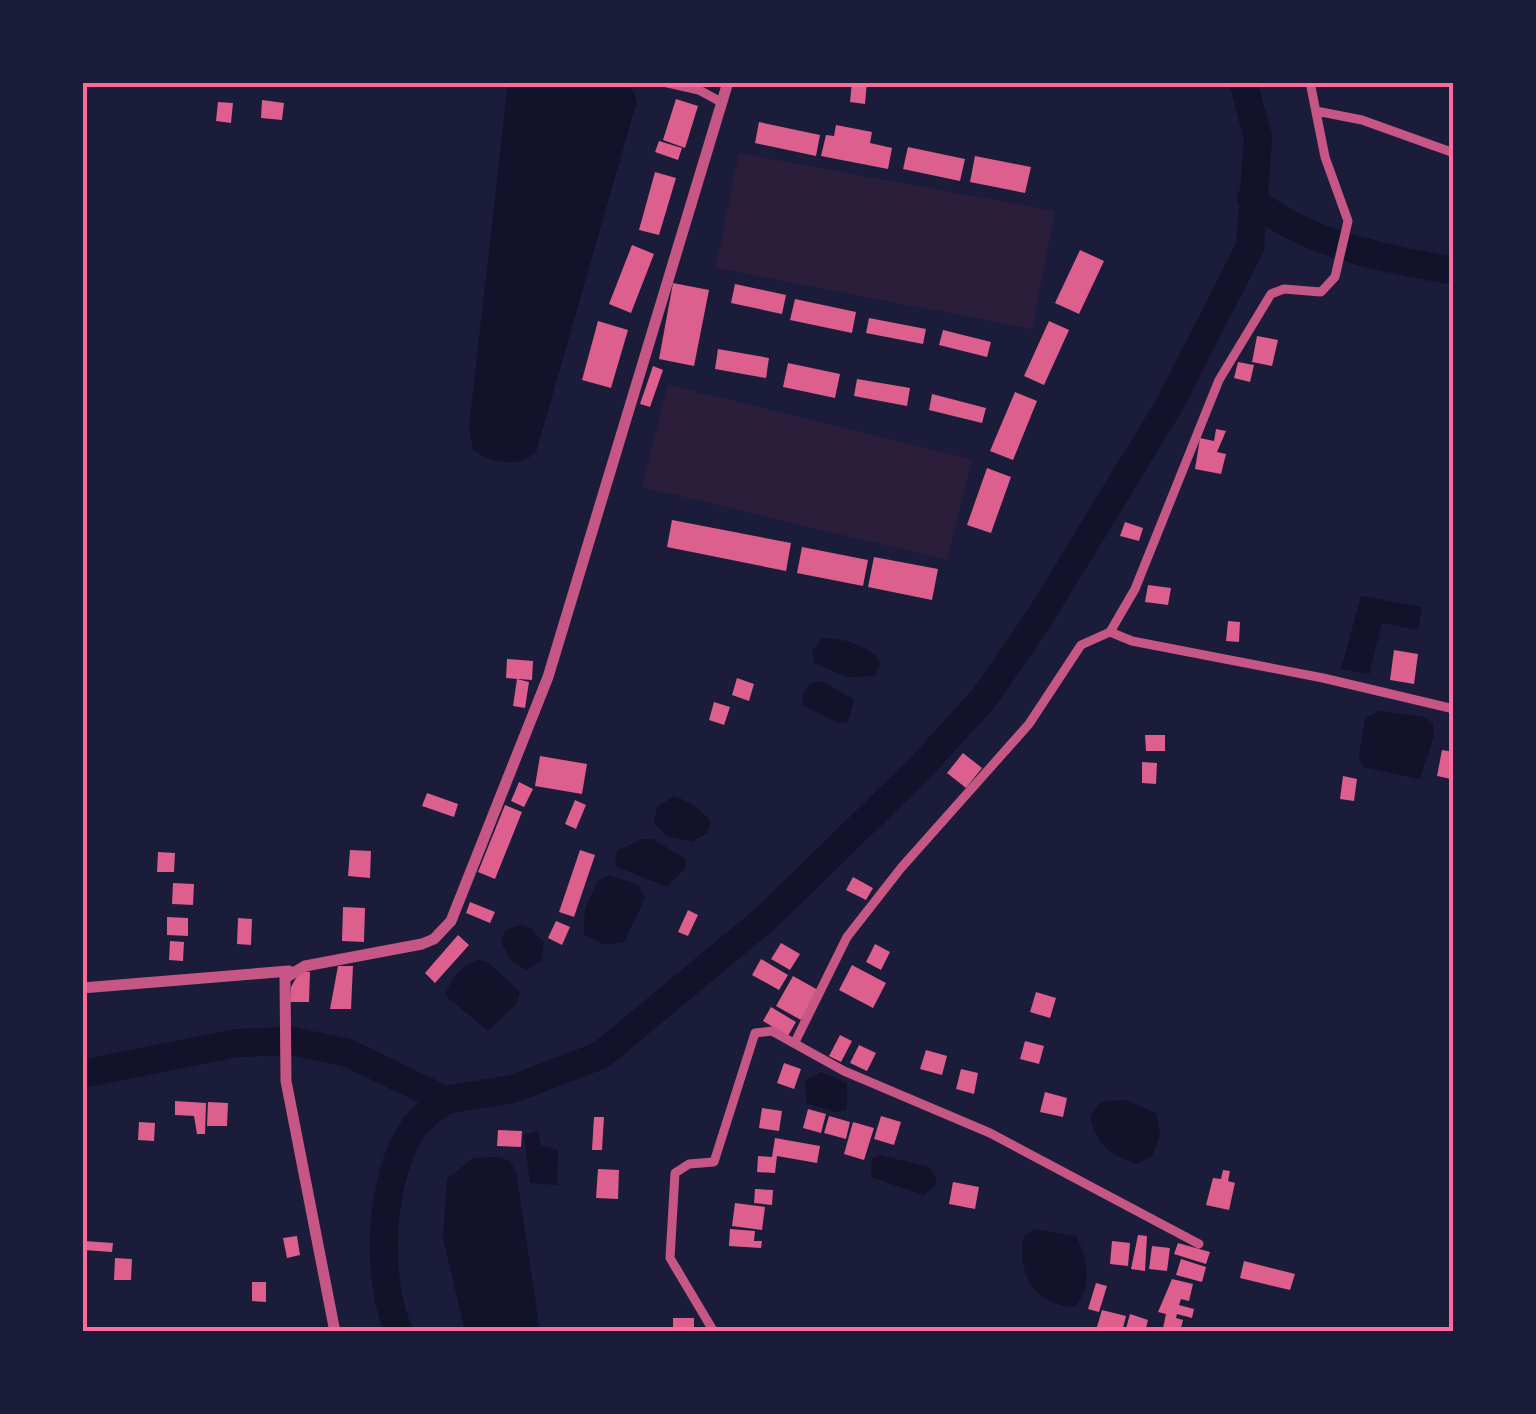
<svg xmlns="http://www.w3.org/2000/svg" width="1536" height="1414" font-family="Commissioner,sans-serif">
<rect width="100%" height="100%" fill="#1b1b3a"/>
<path fill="#2a1e3b" d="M739 153 1055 211 1032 329 716 268Z
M668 385 972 459 947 560 642 487Z"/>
<path fill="#12122b" d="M508 82 629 83 637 101 536 452C518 469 493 463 473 450L469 428Z
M1361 596 1422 607 1418 630 1382 623 1369 674 1341 669Z
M822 638C843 638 868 645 881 662L875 676 848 677 814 663 812 651Z
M822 681 854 700 848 722 839 723 804 706 802 695 810 683Z
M1380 711 1424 717 1433 723 1434 736 1420 779 1363 767 1359 756 1365 718Z
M674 796C689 802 702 809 711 823L707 833 692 842 666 836 654 822 657 807Z
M643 839H652L686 859V867L667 887 615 866 617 851Z
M609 875 638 885 645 898 624 942 606 945 584 935 585 909 598 881Z
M520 925 531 928 544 943 541 961 527 970 511 961 501 942 505 930Z
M479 960 489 963 520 992 517 1003 488 1031 446 996C447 982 465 962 479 960Z
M821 1072 847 1083V1109L836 1112 807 1103 805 1081Z
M1126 1100 1156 1113 1160 1135 1152 1156 1137 1164C1109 1154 1097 1146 1090 1116L1101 1102Z
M538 1131 541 1145 558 1150 557 1185 530 1183 524 1135Z
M880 1155 929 1167 936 1177 935 1186 924 1195 871 1177 872 1159Z
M498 1157 510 1161 516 1172 540 1331H465L443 1238 447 1179 473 1158Z
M1034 1229 1076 1236C1088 1259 1093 1288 1074 1307 1033 1304 1017 1273 1024 1236Z"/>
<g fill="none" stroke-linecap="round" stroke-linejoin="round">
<path stroke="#12122b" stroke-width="28" d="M1251 198C1306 245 1384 258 1454 271
M82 1074 236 1043 292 1041 348 1053 445 1100 513 1089 601 1055 766 918 921 767 984 698 1040 617 1171 402 1250 247 1258 137 1243 82
M399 1332C375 1278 379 1175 415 1126 422 1116 435 1108 445 1100"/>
</g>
<path fill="#dd5f8e" d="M852 82H867L865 104 850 102Z
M676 99 698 106 685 148 663 140Z
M262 100 284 103 282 120 261 118Z
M218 102 233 103 231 123 216 121Z
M759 122 820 135 816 156 755 143Z
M836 125 872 132 870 143 892 148 888 169 821 156 826 135 834 136Z
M659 141 682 148 678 160 655 152Z
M908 147 965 159 960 181 903 169Z
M975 156 1031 167 1025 193 970 182Z
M655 172 676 178 659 235 639 230Z
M632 245 654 254 631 313 609 304Z
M1080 250 1104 261 1079 314 1055 303Z
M673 283 709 290 694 366 659 359Z
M735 284 786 295 782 314 731 303Z
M795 299 856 312 852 333 790 320Z
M869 318 926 329 923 344 866 333Z
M598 321 628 330 611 388 582 380Z
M1049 321 1069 330 1044 385 1024 376Z
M943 330 991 342 987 357 939 345Z
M1257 336 1278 340 1272 366 1252 362Z
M718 349 769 358 766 378 715 369Z
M1238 362 1254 365 1250 382 1234 378Z
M788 363 840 374 835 398 783 387Z
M653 366 663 370 650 407 640 404Z
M857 379 910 388 907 406 854 396Z
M1015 392 1037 401 1013 460 990 451Z
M932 394 986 408 982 423 929 410Z
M1216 429 1226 431 1217 452 1226 454 1221 474 1195 469 1200 438 1214 441Z
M987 468 1011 477 991 533 967 525Z
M672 520 791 543 786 571 667 547Z
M1125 522 1143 528 1139 541 1120 536Z
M802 547 868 560 863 586 797 573Z
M874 557 938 569 932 600 868 587Z
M1148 585 1171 588 1168 605 1145 602Z
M1228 621 1240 622 1239 642 1226 641Z
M1394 650 1418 654 1414 684 1390 680Z
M507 659 533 661 532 680 506 678Z
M737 678 754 684 749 701 732 695Z
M517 679 529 682 525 708 513 706Z
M714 702 730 707 724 725 709 720Z
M1145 735H1165V751H1146Z
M1442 750 1454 752 1451 779 1437 776Z
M963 753 982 768 966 788 947 773Z
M540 756 587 764 582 794 535 786Z
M1142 762 1157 763 1156 784 1142 783Z
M1343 776 1357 779 1354 801 1340 799Z
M519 782 533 789 524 807 511 801Z
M427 793 458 804 454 817 422 806Z
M575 800 586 805 576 829 565 824Z
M505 805 522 812 495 879 478 872Z
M350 850 371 851 370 878 348 876Z
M580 850 595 855 574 917 559 912Z
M158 852 175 853 174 872H157Z
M853 877 873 888 866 900 846 890Z
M173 883 194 884 193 905 172 904Z
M470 902 495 912 490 923 466 913Z
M343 907 365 908 364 942 342 941Z
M688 910 698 915 688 936 678 932Z
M167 917 188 918V936L167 935Z
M238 918 252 919 251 945 237 944Z
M556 921 570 927 562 945 548 938Z
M458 935 469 945 435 983 425 973Z
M170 941 184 942 183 961 169 960Z
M781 943 800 954 790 970 771 959Z
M875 944 890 952 881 970 866 962Z
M761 959 788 975 779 990 752 975Z
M852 965 886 983 873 1008 839 990Z
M338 966H353L351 1009H330Z
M300 971 310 972 309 1002H290L291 987Z
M793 976 818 990 801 1020 776 1006Z
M1036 992 1056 998 1050 1018 1030 1012Z
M771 1007 796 1022 788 1036 763 1021Z
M840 1035 852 1041 841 1062 829 1056Z
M1025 1041 1044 1046 1039 1064 1020 1059Z
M859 1045 876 1053 867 1071 850 1063Z
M926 1050 947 1056 942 1075 920 1069Z
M784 1063 801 1069 794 1089 777 1083Z
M961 1069 978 1073 974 1094 956 1089Z
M1045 1092 1067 1098 1063 1117 1040 1112Z
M175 1101 206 1103 205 1134H197L194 1116 175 1115Z
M208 1102 228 1103 227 1126H207Z
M762 1108 782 1111 779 1131 759 1128Z
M808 1109 826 1114 821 1133 803 1128Z
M829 1116 850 1122 846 1139 824 1133Z
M881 1116 901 1122 894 1145 874 1139Z
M594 1117H604L602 1150H592Z
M139 1122 155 1123 154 1141 138 1140Z
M853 1122 874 1128 864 1160 844 1154Z
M498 1130 522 1131 521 1147 497 1146Z
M775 1138 820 1146 817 1163 777 1156 775 1173 757 1172 758 1156 772 1157Z
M598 1169 619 1170 618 1199 596 1198Z
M1223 1170 1230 1171 1228 1181 1235 1183 1229 1210 1206 1205 1213 1178 1221 1179Z
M953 1182 979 1187 975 1209 949 1204Z
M755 1189 773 1190 772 1205 754 1203Z
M735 1203 765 1207 762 1230 732 1226Z
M730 1229 755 1231 754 1241H762L761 1248 729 1246Z
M1138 1235 1147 1236 1145 1271 1131 1269Z
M297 1236 300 1255 287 1258 283 1238Z
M84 1241 113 1243 112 1252 84 1250Z
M1112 1241 1130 1243 1128 1266 1110 1264Z
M1178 1243 1210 1252 1206 1264 1174 1254Z
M1152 1246 1170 1248 1167 1271 1149 1269Z
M115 1258 132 1259 131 1280H114Z
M1181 1259 1206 1267 1202 1282 1176 1275Z
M1244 1261 1295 1274 1290 1290 1240 1278Z
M1172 1279 1193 1284 1189 1301 1181 1299 1179 1305 1194 1309 1192 1318 1177 1314 1176 1318 1183 1320 1180 1332 1163 1328 1166 1314 1158 1312Z
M252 1282H266V1302L252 1301Z
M1096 1283 1107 1286 1099 1312 1088 1309Z
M1102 1310 1126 1316 1122 1332 1096 1330Z
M1130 1314 1148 1320 1145 1332H1125Z
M673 1318H694V1332H673Z"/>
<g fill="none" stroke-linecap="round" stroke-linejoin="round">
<path stroke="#c65784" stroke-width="9" d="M663 82 699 90 721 102
M1316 111 1362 120 1454 153
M1110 632 1132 641 1323 678 1454 709
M795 1042 847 937 901 868 1029 724 1081 645 1110 632 1135 589 1219 380 1271 294 1284 289 1321 292 1335 277 1348 221 1325 157 1310 82
M714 1332 670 1258 675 1173 689 1164 714 1162 755 1033 772 1031 844 1071 990 1133 1199 1244"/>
<path stroke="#c65784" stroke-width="11" d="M82 988 289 971
M335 1332 286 1081 285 978 305 966 422 944 434 939 451 921 548 677 728 82"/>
</g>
<rect width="1536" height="1414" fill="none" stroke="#1b1b3a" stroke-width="170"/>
<rect x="85" y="85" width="1366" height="1244" fill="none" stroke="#ff6b9d" stroke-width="4"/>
</svg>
